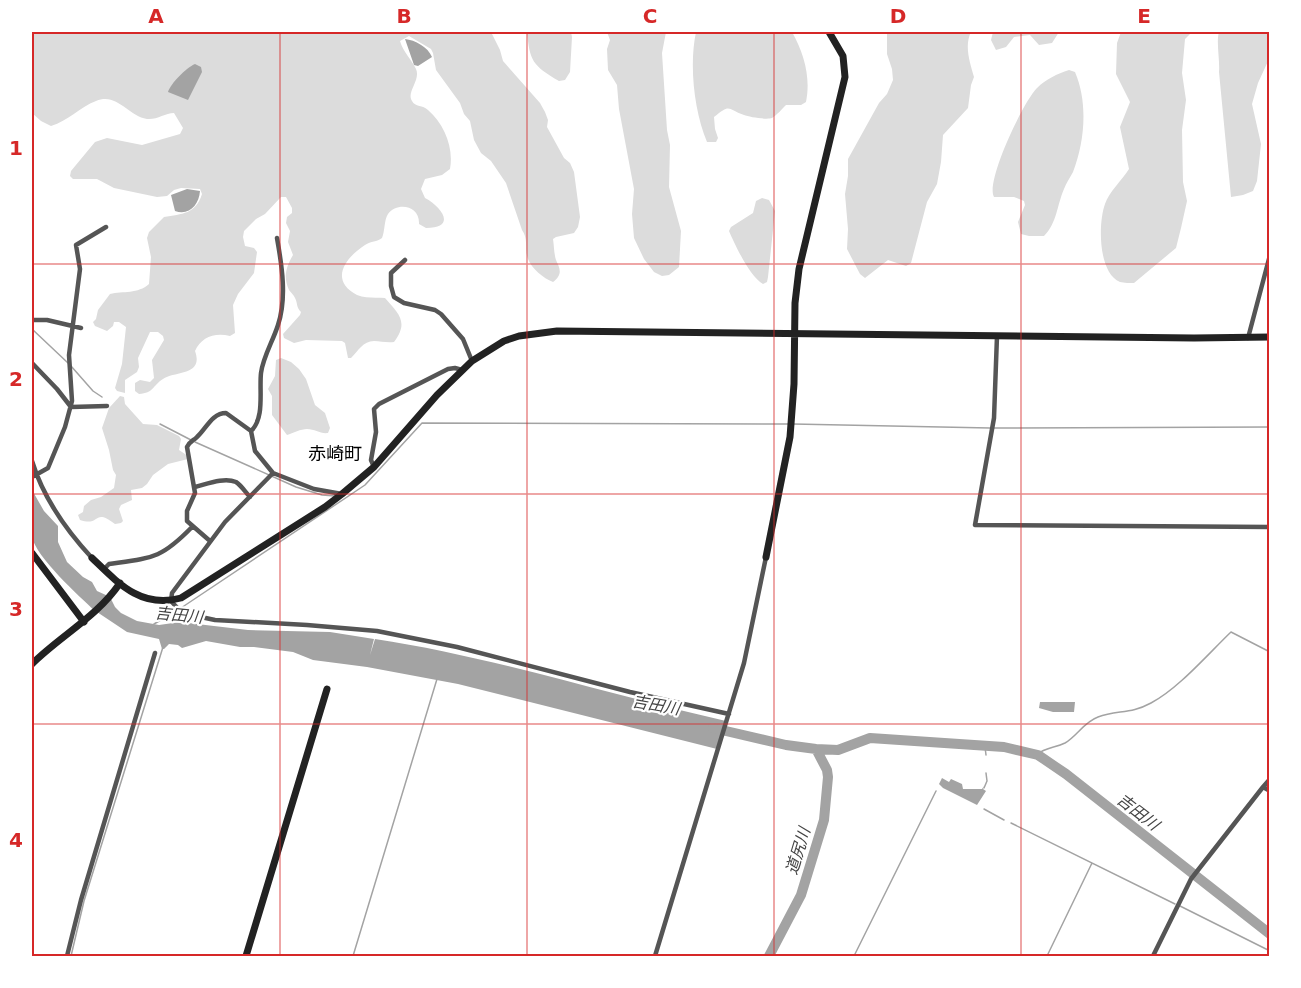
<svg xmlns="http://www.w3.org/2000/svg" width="1301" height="988" font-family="'DejaVu Sans','Noto Sans JP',sans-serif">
<rect width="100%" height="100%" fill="#fff"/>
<path fill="#dcdcdc" d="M32 32H491L500 50 503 61 540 103 545 112 548 120 547 127 564 158 570 163 574 172 580 217 578 227 574 233 556 237 553 239C554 245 554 254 556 260 560 269 563 274 553 282 543 278 532 269 528 259 524 249 529 240 522 230L506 183 491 161 481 153 474 140 470 121 464 114 460 103 436 70 433 53 431 49 409 36 400 41C403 52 412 60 416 69 421 80 406 92 412 101 415 107 423 105 428 110 444 124 454 147 450 169L442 175 425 179 421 189 425 198C442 207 457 228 426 228L419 224C420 205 397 202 388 214 384 220 385 231 382 238 377 242 371 241 365 245 345 258 329 280 357 295 366 299 376 297 385 298 399 314 409 322 394 342 386 343 381 341 374 341 363 341 358 351 351 358H348L345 343 342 341 306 340 294 343 284 338 283 334 300 315 301 312C296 307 298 304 295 298 294 295 291 293 289 290 283 277 286 267 293 255L288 242 290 231 286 223 287 217 292 213V208L286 197H281L265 214 256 219 244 231 243 237 245 246 254 248 257 252 254 273 238 294 233 305 235 333 230 336C215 332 201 337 195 351 204 376 175 371 163 379 152 386 154 393 139 394L135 391V383L140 380 150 382 154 378 152 360 164 340 163 336 158 332H150L138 358 139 367 137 372 125 380V393L117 391 115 388 122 364 126 327 119 322H114L113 326 107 331 95 326 93 322 96 319 98 310 110 294C123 291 138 294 149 284L151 257 147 238 149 232 164 217C182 214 196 214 202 194L200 189 181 188 174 190 167 196 157 197 114 188 97 179H73L70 176 71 171 95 142 107 138 142 145 180 134 183 128 174 113C165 113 157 120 147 119 128 116 117 92 96 101 80 107 68 121 51 126L41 121 32 113Z
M527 32H571L572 37 570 72 565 80 559 81C532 65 530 61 527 32Z
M607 32H666L662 53 667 130 670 145 669 187 681 231 679 267 669 275 662 276 654 272 644 259 634 238 632 214 634 189 619 109 617 85 608 70 607 49 610 40Z
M696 32H792C804 53 811 78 806 102L801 105H786C782 109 777 115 772 118 767 120 749 117 744 115 727 109 731 103 714 117L715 129 718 138 716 142H707C694 111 689 65 696 32Z
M887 32H971C964 46 970 63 974 77L971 85 968 108 943 135 941 162 937 184 927 202 911 263 906 266 888 260 865 278 860 274 847 249 848 229 845 194 848 176V159L879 103 887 94 893 80 892 69 887 54Z
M993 32H1059L1052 43 1039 45 1030 35 1014 37 1006 47 996 50 991 40Z
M1121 32H1192L1185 39 1182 73 1186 100 1182 130 1183 182 1187 201 1181 228 1176 248 1134 283C1130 283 1124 283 1120 282 1098 273 1098 223 1105 204 1109 192 1122 180 1129 169L1120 127 1130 102 1116 74 1117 43Z
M1219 32H1269V59L1258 83 1252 104 1261 144 1257 181 1253 191 1243 195 1231 197 1219 72C1220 60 1216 42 1219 32Z
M1069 70 1075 72C1088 102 1085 141 1073 172 1070 178 1066 183 1064 189 1057 205 1057 223 1044 236H1029L1021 234 1018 222 1025 205 1024 201 1014 197H994C985 182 1023 102 1037 88 1046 79 1057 74 1069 70Z
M762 198 769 200 775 211 768 277 767 282 763 284C750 277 735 245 729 231L731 227 753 213 756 201Z
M281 358 291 362 299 369 306 379 315 405 325 413 330 428 328 433C320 434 315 429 307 429 301 429 293 433 287 435L272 415V396L268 389 275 376 276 360Z
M120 396 124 397 125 404 143 424 157 425 179 436 181 439 179 450 188 456V459L168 464 153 475 147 484 142 488 131 490 132 500 121 505 119 509 123 521 121 523 115 524C93 507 101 527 80 520L78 515 83 512 84 506 91 500 101 497 114 488 116 475 113 470 109 450 102 428 109 408Z"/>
<path fill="#a3a3a3" d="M405 39C415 40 428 47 432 57L418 66 414 65Z
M195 64 201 67 202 72 188 100 168 92C171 83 186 68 195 64Z
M187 189 200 191C199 205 189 216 175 211L171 195Z
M32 490 44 511 58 526V542L67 562 83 577 92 582 97 591 108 596 95 611C79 596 36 557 32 537 29 523 32 505 32 490Z
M111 599 115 607 121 613 137 621 159 625 180 622 248 630 330 632 374 639 370 655 375 639C494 657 609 695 726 721L717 749 458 684 367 667 313 660 293 652 254 647H240L206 641 182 648 178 645 169 644 164 649H162L159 639 127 632 97 612Z
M1040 702H1075L1074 712H1053L1039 708Z
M942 778 949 782 951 779 962 784 963 789H982L984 786 983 789 986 791 977 805 943 788 939 784Z"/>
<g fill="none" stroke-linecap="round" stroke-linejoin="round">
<path stroke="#a3a3a3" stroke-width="1.5" d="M32 329 68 363
M71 366 93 391 102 397
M160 424 191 440
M793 424 990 428
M994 428 1270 427
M195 442 296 487 322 495 335 496
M181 608 365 485 422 423 789 424
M154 624 173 613
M985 747 986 755
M1036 755C1046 747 1055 748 1065 743 1077 736 1084 722 1098 717 1117 710 1131 714 1151 703 1178 689 1208 654 1231 632L1270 652
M984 788 987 781 986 773
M984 809 1004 820
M1011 823 1175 904
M1180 906 1270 951
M71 956 84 901 163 647
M353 956 437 679
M854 956 936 791
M1047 956 1092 863"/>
<path stroke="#a3a3a3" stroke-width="10" d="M713 728 786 745 816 749 838 750 870 738 1004 747 1038 755 1066 774 1270 934
M769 956 801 895 824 820 828 777 827 770 816 749"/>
<path stroke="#555" stroke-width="4.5" d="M405 260 391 273V286L394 297 404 303 435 310 441 314 463 339 472 361
M32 320H47L81 328
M997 336 994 418 975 525 1270 527
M1248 338 1270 255
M32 363 57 389 71 407 107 406
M251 431C265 418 259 391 261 373 263 357 273 341 278 325 287 298 282 266 277 238
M32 461C43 497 66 530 92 558
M374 467 371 460 376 432 374 409 379 404 448 369 455 368 462 370
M32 477 48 468 65 427 72 401 69 355 80 269 76 245 106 227
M195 487C207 484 224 477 236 482 241 485 246 493 250 497
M342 494 314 489 273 473 225 522 172 593 171 601 182 613 215 620 307 625 377 631 457 647 630 692 729 714
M210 541 187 521V511L195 493 187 447C190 441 193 441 197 437 206 429 212 413 226 413L251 431 255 451 273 473
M104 569 109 564C152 558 161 559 192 527
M1263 787 1270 779
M67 956 81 900 155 653
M655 956 744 663 766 557
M1153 956 1191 879 1263 787 1270 791"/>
<path stroke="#222" stroke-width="7" d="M32 553 84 622
M766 557 790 437 794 384 795 303 799 269 845 77 843 56 829 32
M92 558C118 583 141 609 181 598L325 507 342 494 374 467 437 395 472 361 504 341 519 336 557 331 1194 338 1270 337
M32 664C60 636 97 617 120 583
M246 956 327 689"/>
</g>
<path fill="none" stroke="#d62828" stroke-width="1.5" stroke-opacity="0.55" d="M280 32V956M527 32V956M774 32V956M1021 32V956M32 264H1270M32 494H1270M32 724H1270"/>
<g text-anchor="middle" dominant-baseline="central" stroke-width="4.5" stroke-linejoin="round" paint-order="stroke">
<g font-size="16" font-style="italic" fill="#444" stroke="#fff">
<text transform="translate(179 615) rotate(6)">吉田川</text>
<text transform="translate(656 705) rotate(10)">吉田川</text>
<text transform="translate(1138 812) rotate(38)">吉田川</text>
<text transform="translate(798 851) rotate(-73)">道尻川</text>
</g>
<g font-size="18" fill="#000" stroke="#fff">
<text x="335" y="453">赤崎町</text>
</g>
</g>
<rect width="1301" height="988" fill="none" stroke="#ffffff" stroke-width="66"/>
<rect x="33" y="33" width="1235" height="922" fill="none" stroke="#d62828" stroke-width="2"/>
<g font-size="20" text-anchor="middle" font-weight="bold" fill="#d62828">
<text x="156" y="23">A</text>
<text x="404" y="23">B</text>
<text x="650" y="23">C</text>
<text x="898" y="23">D</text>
<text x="1144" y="23">E</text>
<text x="16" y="155">1</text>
<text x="16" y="386">2</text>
<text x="16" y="616">3</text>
<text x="16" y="847">4</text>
</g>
</svg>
